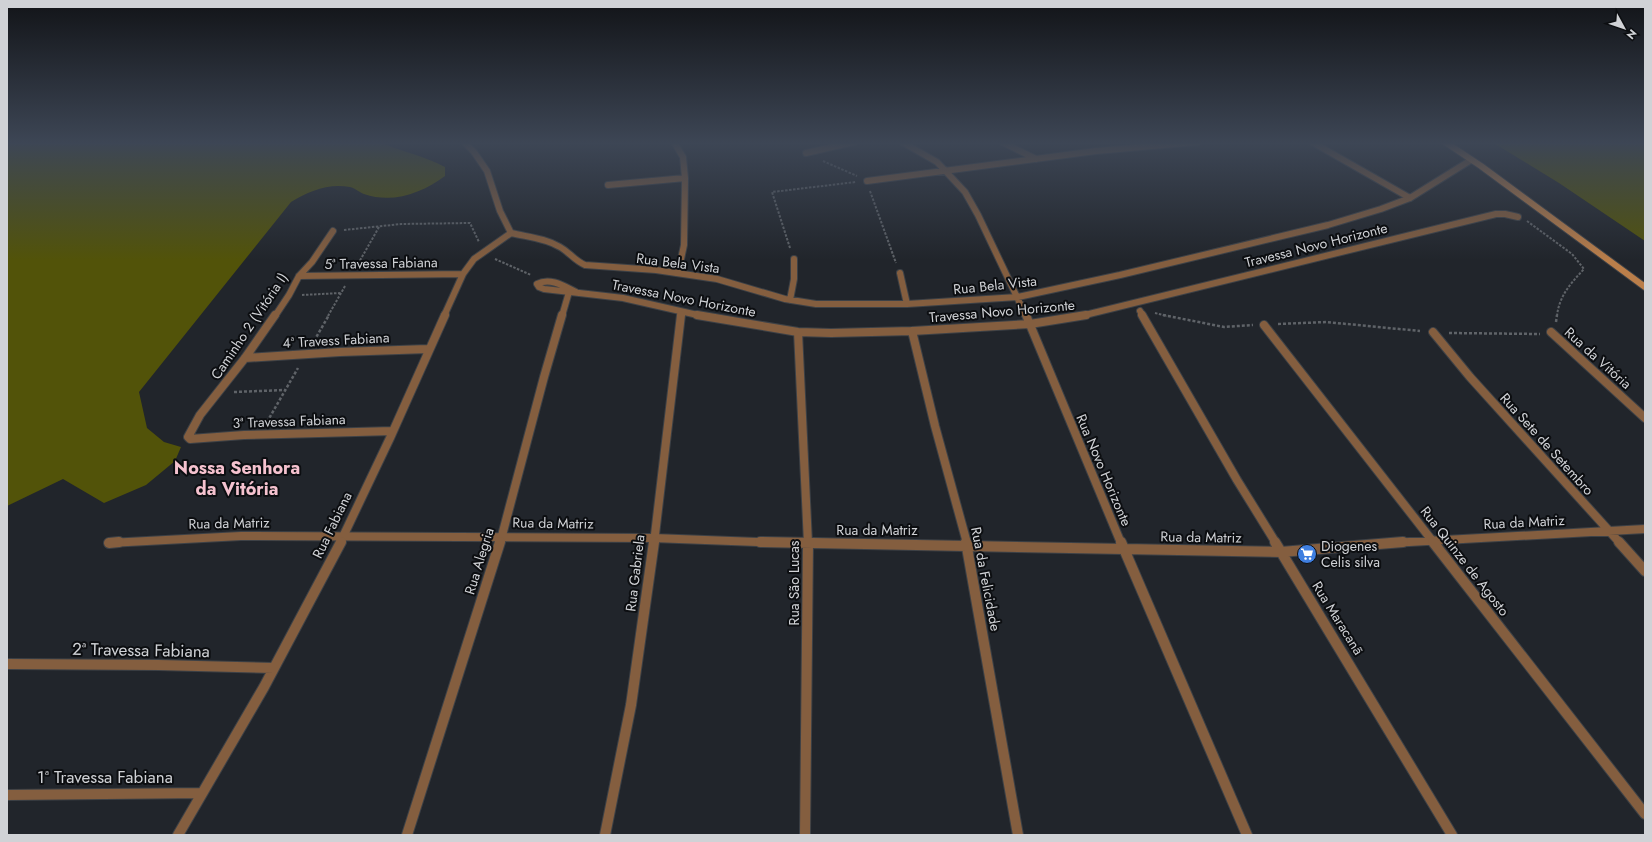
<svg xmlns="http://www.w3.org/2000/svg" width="1652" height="842" font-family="Jost,sans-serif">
<rect width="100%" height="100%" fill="#21252b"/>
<path fill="#525309" d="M7 142H382V143C403 152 425 156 445 167V176C422 193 393 204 364 194 359 192 355 188 350 187 328 183 309 191 291 202L139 392 147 428 164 442 181 447 175 461 146 485 104 503 63 479 7 506Z
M1492 142H1645V241L1559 183Z"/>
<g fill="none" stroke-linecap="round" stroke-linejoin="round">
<defs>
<path id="minor-far2" d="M464 142 474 152 487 171 500 211 511 233
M674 142 683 157 685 178 684 245 678 273
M902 142 937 162 965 192 978 215 1026 316
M1002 142 1036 159
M1312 142 1410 198
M806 153 854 142
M867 181 1096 151 1198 142
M608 185 685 178
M511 233C527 237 545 238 560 247 569 252 575 261 585 265L656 270 717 279 785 299 816 304H907L1018 297 1120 275 1328 225 1381 209 1410 198 1471 160
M900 273 907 304
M299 276 463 274
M576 292C564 286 550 277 537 284L539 287 544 289 623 298 702 316
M790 300 794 279V259
M1140 311 1143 316
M275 316 289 295 299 276 312 262 333 231
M444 316 463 274 474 259 511 233
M562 316 569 292
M681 316V312
M1081 316 1496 214H1505L1518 217"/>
<path id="minor-far1" d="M275 315 245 358 200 415 188 437 190 439 244 435 393 431
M697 315 798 332 831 333 912 331 1030 324 1086 315
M1026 315 1121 543
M1142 315 1237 480 1276 543
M1264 325 1434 543
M912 331 935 426 967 543
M798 332 808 543
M1433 332 1470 377 1620 543
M1551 332 1645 418
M245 358 340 352 428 349
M109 543 241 536 653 538 786 543
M340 543 390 438 445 315
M500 543 544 377 562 315
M654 543 681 315
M1391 543 1645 529"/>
<path id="minor" d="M760 542 1281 552 1403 542
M966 542 1018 835
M1121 542 1247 835
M1275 542 1452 835
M1433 542 1645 814
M1619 542 1645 571
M109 543 119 542
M7 664 158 665 274 668
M7 795 202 793
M178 835 264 687 341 542
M407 835 500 542
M605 835 631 705 654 542
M805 835 808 542"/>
<path id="secondary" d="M1445 142 1481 166 1645 287"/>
</defs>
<use href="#minor-far2" stroke="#3d4146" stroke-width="8"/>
<use href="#minor-far1" stroke="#3d4146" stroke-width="10"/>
<use href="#minor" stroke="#3d4146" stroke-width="12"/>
<use href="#secondary" stroke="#3d4146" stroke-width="8"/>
<path stroke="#5f6368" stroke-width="2" stroke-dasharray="2.5 1.5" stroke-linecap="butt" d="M823 161 857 176
M870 191 896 263
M1527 221 1572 254 1584 269C1571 283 1559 296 1557 316
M344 230 401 224 470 223 479 242
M790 248 772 192 856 182
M495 259 531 275
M358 264 379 227
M302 295 341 293
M1155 313 1167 316
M328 316 345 286"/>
<path stroke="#5f6368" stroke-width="2.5" stroke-dasharray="3 2" stroke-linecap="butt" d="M1163 315 1224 327 1253 325
M1556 322 1557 315
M1278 324 1326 322 1420 331
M1449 333 1540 334
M314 341 329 315
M234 392 285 390
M267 422 298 368"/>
<use href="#minor-far2" stroke="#845e3f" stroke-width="6"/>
<use href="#minor-far1" stroke="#845e3f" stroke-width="8"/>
<use href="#minor" stroke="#845e3f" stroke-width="10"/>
<use href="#secondary" stroke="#ba7e4a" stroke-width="6"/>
</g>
<linearGradient id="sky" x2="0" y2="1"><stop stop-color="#121418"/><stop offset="0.55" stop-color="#3d4655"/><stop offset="1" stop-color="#3d4655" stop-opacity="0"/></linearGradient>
<rect width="1652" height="260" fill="url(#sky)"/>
<defs>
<symbol id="supermarket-disc" viewBox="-11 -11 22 22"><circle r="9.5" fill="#3f7fe0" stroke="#0c0e11"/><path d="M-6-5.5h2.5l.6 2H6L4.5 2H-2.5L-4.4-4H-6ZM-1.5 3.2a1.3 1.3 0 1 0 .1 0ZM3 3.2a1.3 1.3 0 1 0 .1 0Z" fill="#fff"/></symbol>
</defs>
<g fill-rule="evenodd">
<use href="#supermarket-disc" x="1296" y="543" width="22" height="22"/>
</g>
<g text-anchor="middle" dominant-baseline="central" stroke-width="4" stroke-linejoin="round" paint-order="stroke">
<g font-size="14" fill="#d0d2d6" stroke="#0c0e11">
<text transform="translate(1316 245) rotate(-14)">Travessa Novo Horizonte</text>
<text transform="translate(381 263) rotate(-1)">5ª Travessa Fabiana</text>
<text transform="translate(678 263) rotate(7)">Rua Bela Vista</text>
<text transform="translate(995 285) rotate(-6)">Rua Bela Vista</text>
<text transform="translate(684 298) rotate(11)">Travessa Novo Horizonte</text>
<text transform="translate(1002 311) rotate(-5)">Travessa Novo Horizonte</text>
<text transform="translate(249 326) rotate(-56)">Caminho 2 (Vitória I)</text>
<text transform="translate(336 340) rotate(-3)">4ª Travess Fabiana</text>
<text transform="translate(1598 358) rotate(42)">Rua da Vitória</text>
<text transform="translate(289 421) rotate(-2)">3ª Travessa Fabiana</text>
<text transform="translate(1547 444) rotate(48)">Rua Sete de Setembro</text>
<text transform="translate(1104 470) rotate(67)">Rua Novo Horizonte</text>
<text transform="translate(1524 522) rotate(-3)">Rua da Matriz</text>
<text transform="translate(229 523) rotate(-1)">Rua da Matriz</text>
<text transform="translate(553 523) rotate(1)">Rua da Matriz</text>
<text transform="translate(332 525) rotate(-64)">Rua Fabiana</text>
<text x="877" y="530">Rua da Matriz</text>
<text transform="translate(1201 537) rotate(1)">Rua da Matriz</text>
<text transform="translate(479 561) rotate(-73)">Rua Alegria</text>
<text transform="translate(1465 561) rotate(52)">Rua Quinze de Agosto</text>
<text transform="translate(635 573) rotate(-83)">Rua Gabriela</text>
<text transform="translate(986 579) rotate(79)">Rua da Felicidade</text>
<text transform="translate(794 583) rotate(-90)">Rua São Lucas</text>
<text transform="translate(1338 618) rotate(58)">Rua Maracanã</text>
</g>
<g font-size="14" fill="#d0d2d6" stroke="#0c0e11" text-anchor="start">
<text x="1321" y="546">Diogenes<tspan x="1321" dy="16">Celis silva</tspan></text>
</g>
<g font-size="17" fill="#d0d2d6" stroke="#0c0e11">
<text transform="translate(141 650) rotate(1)">2ª Travessa Fabiana</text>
<text x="105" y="777">1ª Travessa Fabiana</text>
</g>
<g font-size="18" font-weight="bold" fill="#f5c2cf" stroke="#0c0e11">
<text x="237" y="468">Nossa Senhora<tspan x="237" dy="21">da Vitória</tspan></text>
</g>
</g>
<rect width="1652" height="842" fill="none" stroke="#d0d2d6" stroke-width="16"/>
<g transform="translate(1624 28) rotate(130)" stroke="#0c0e11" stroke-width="3" paint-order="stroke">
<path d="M0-3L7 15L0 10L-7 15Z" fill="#d0d2d6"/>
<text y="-6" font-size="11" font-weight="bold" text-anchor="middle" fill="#d0d2d6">N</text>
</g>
</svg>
